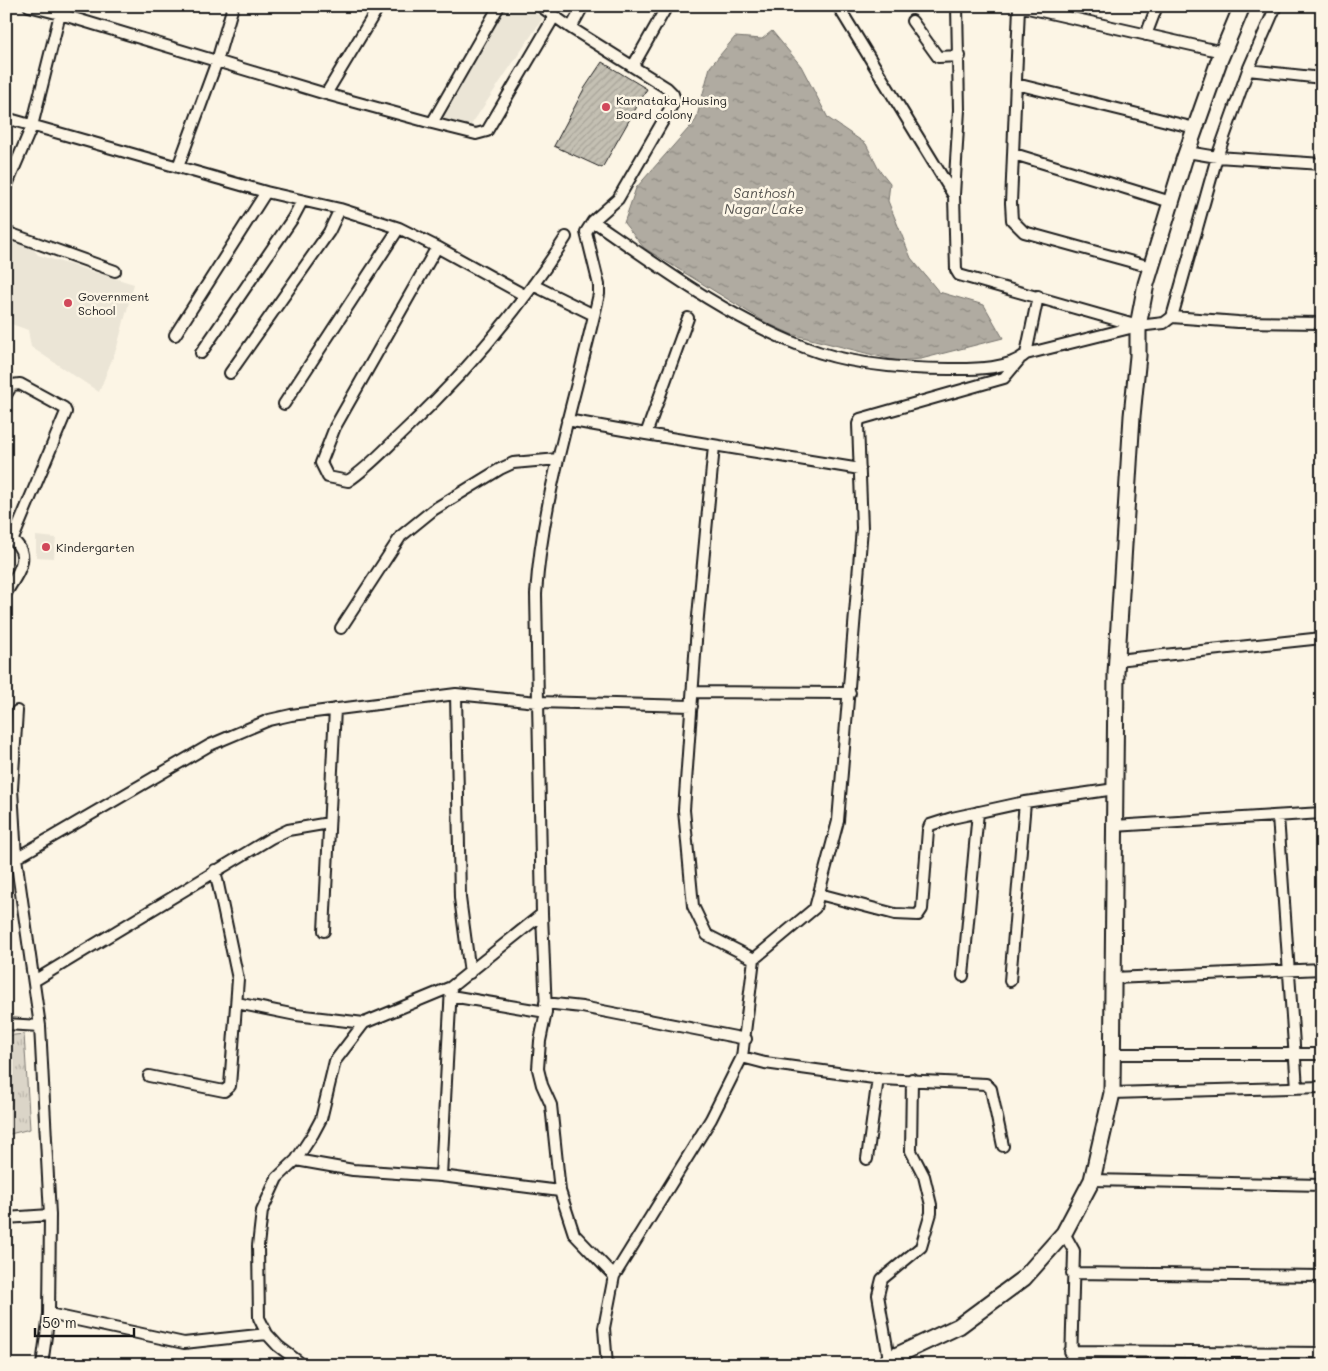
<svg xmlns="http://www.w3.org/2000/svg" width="1328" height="1371" font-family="Mali,sans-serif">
<defs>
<pattern id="grass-tufts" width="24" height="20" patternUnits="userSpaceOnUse" patternTransform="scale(1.25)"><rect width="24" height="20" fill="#dbd5c8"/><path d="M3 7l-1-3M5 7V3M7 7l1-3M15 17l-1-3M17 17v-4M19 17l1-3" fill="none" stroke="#bbb6ab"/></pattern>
<pattern id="water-ripples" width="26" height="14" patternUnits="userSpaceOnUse" patternTransform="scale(1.25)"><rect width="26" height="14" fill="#b0aba1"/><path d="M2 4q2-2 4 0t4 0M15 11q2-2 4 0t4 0" fill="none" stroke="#8e8a82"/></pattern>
<pattern id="building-hatch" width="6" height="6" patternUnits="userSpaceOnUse" patternTransform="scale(1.25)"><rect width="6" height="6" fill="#c4c0b3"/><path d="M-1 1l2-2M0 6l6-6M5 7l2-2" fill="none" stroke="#a8a499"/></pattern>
</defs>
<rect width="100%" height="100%" fill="#fcf5e5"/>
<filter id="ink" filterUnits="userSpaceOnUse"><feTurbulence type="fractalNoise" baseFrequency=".02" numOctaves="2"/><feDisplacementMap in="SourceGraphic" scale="10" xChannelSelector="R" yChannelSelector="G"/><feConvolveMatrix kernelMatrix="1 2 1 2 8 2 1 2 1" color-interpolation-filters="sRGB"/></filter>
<g filter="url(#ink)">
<path fill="#ebe5d6" d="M506 6H525L543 18 469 128 437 121Z
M24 237 38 255 134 284 117 347 99 392 31 347 28 330 6 322V239Z
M36 536 56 538 54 558 36 557Z"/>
<path fill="url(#grass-tufts)" stroke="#7c7872" d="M24 1034 30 1129 6 1135V1036Z"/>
<path fill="url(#water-ripples)" stroke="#75726c" d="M772 31 801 66 828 118 866 144 878 168 890 183 888 201 911 258 939 292 984 305 1003 338 921 359 897 361 791 334 765 322 644 248 624 223 636 188 696 120 710 67 735 37 762 39Z"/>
<path fill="url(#building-hatch)" stroke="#1c1c1c" d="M602 62 647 89 602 168 554 146 584 89Z"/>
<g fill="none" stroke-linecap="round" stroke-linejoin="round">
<defs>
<path id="street" d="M29 6 60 14 326 94 432 123 499 6
M540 6 571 28 583 6
M838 6 954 196 956 270 959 275 1138 326
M1019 6 1223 52
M1019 7 1011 203 1012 220 1024 232 1151 267
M912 21 938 57 960 56
M1146 35 1157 6
M633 66 667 6
M1248 70 1322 78
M1016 84 1195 128
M326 94 379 6
M6 118 266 192 340 209 399 228 437 247 524 295
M432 123 476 134 487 131 554 17
M1187 152 1217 157 1322 164
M1014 154 1171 202
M178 167 217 61 233 6
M6 187 32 126 60 14
M954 195 959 110 957 6
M593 221C661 268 727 317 804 347 850 365 902 369 950 369 973 369 1008 370 1026 354L1138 326 1164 323 1172 317 1217 157 1248 70 1276 6
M6 232 115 271
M437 247 335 427 321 463 328 477 348 481C369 467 384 450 402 433 464 375 520 309 566 237
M533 285 594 315
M1172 317 1238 322 1322 323
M688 318 646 434 860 469
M175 335 266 192
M201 353 293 218 302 201
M1026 354 1038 296
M230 373 329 232 340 209
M6 395 12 385 20 384 64 408 66 412 13 539
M284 404 399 228
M567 420 646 434
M714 446 697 627 684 810 693 906 707 935 754 959
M6 535C35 553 19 571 6 593
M341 628 401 536 433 510 500 469 513 463 558 459
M1117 660 1322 638
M694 692 850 693
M456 694 460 898 470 973
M17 711 12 789 16 858 40 1026 50 1215 49 1314 42 1365
M1278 816 1297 1088
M1114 826 1322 813
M6 858H16L210 745 269 720 291 715 456 694 537 702 692 706
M819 894 895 914 918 915 922 909 928 830 930 825 952 818 1025 802 1115 789
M542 914 546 1012 540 1041 538 1069 542 1085 551 1105 560 1191 574 1234 614 1276
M324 931 335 709
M963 976 978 812
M1113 978 1322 969
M34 981 271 838 288 830 329 823
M1010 981 1025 802
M451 996 546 1012
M237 1003 296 1015 364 1023
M545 1003 582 1007 746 1039
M6 1024 40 1026
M1112 1054H1322
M742 1057 765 1063 881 1079 986 1084 991 1089 1003 1146
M149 1076 224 1091 230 1086 238 979 215 870
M1112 1093 1322 1087
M867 1159 878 1078
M296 1160 353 1170 441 1176 560 1191
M441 1176 451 987
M1092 1180 1322 1185
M6 1218 50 1215
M1064 1233 1074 1251 1071 1365
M1072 1273 1322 1276
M49 1314 184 1343 267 1334
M1070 1351 1322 1353
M889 1359 878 1295 882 1279 921 1247 931 1213V1205L924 1176 911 1151 912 1079
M303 1365 278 1346 267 1334 259 1318 258 1246 262 1211 277 1178 296 1160 313 1134 321 1119 335 1061 364 1023 451 987 542 914 536 594C543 491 577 394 599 294V285L586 232 593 221 618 199 675 100 673 94 667 88 571 28
M607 1365 604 1328 614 1276 711 1119 742 1057 754 959 815 908 838 821 862 528 858 424 860 419 1004 378 1019 360"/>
<path id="secondary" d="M891 1365 889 1359 959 1326 1024 1278 1064 1233 1092 1180 1112 1093 1116 673 1132 416 1138 356V326L1146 284 1184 160 1219 61 1242 6"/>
</defs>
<use href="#street" stroke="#1c1c1c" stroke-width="14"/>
<use href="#secondary" stroke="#1c1c1c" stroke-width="19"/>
<use href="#street" stroke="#fcf5e5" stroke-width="10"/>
<use href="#secondary" stroke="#fcf5e5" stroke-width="15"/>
</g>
</g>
<g fill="#d1495b" stroke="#fcf5e5" stroke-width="2">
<circle cx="606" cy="107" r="5"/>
<circle cx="68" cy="303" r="5"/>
<circle cx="46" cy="547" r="5"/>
</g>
<g text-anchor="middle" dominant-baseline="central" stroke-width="5" stroke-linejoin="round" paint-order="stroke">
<g font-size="12" fill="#1c1c1c" stroke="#fcf5e5" text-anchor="start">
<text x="616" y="100">Karnataka Housing<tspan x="616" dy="14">Board colony</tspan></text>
<text x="78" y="296">Government<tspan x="78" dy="14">School</tspan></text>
<text x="56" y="547">Kindergarten</text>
</g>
<g font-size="14" font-style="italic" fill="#575551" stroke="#fcf5e5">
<text x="764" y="192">Santhosh<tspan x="764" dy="16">Nagar Lake</tspan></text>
</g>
</g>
<rect width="1328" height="1371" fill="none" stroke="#fcf5e5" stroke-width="25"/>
<rect x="12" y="12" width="1303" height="1346" fill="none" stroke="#1c1c1c" stroke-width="2" filter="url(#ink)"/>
<path d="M35 1328v8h99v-8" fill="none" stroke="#1c1c1c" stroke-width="2.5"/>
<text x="42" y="1328" font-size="15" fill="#1c1c1c" stroke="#fcf5e5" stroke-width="4" paint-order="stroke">50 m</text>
</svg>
